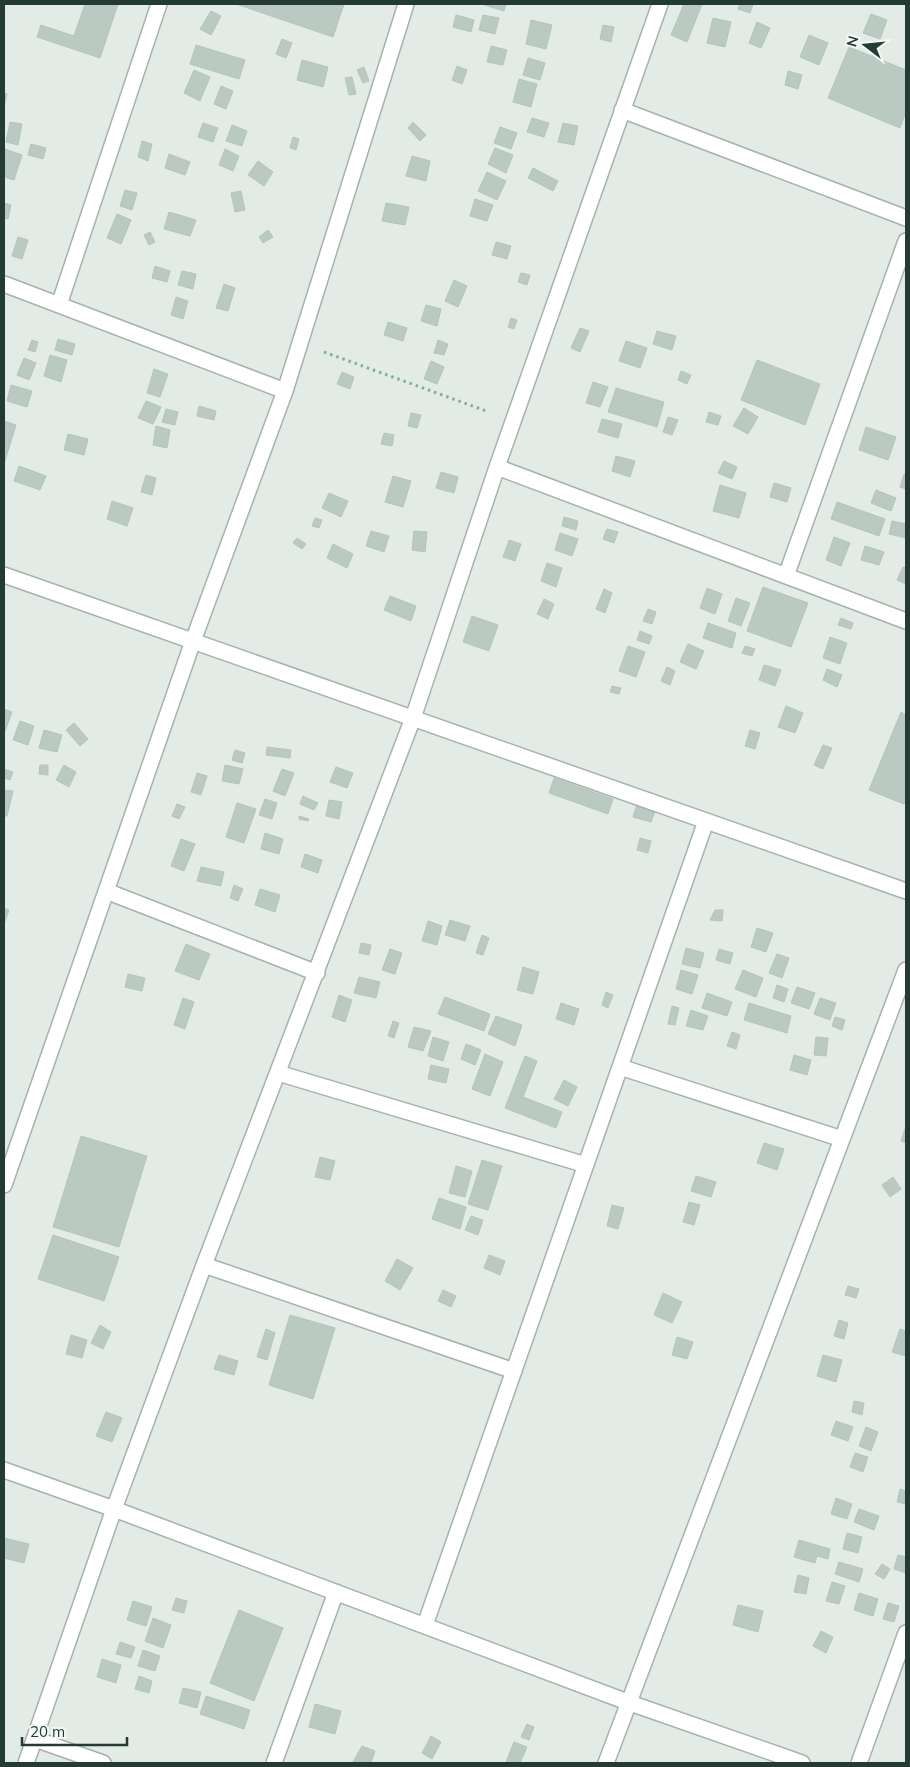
<svg xmlns="http://www.w3.org/2000/svg" width="910" height="1767" font-family="Mulish,sans-serif">
<rect width="100%" height="100%" fill="#e2ebe6"/>
<path fill="#bac9c1" stroke="#b5c4bc" d="M85 4H118L100 58 37 37 41 25 74 36Z
M236 4H344L333 37Z
M481 4H506L504 11Z
M684 4H702L687 42 671 35Z
M740 4H753L750 13 738 9Z
M211 11 221 16 211 35 200 29Z
M871 14 887 20 880 39 863 33Z
M456 15 474 20 471 32 453 27Z
M483 15 499 18 495 34 479 30Z
M713 18 731 22 725 47 707 43Z
M531 20 552 25 546 49 526 44Z
M757 22 770 28 761 48 749 43Z
M603 25 614 27 611 42 600 39Z
M809 35 828 43 819 65 800 57Z
M282 39 292 43 286 58 276 54Z
M196 45 245 60 239 79 190 64Z
M491 46 507 50 503 65 487 62Z
M849 47 906 70V112L900 128 828 98Z
M528 58 545 63 540 80 523 75Z
M302 60 328 67 323 87 297 80Z
M457 66 467 70 462 84 452 80Z
M364 67 369 81 363 83 357 70Z
M194 70 210 77 200 101 184 93Z
M788 71 802 75 798 89 785 85Z
M352 77 356 94 349 95 345 78Z
M519 79 537 84 531 107 513 102Z
M221 86 233 91 226 109 214 104Z
M4 93 7 94 4 107Z
M532 118 549 123 544 137 527 132Z
M10 122 22 124 18 145 6 142Z
M413 122 426 135 420 141 408 128Z
M203 123 218 128 213 142 198 137Z
M563 123 578 126 574 145 558 142Z
M232 125 247 131 242 146 226 141Z
M500 127 517 133 511 149 494 143Z
M293 137 299 139 296 150 290 148Z
M142 141 152 144 148 161 138 157Z
M31 144 46 148 43 159 28 155Z
M495 148 513 155 506 173 488 164Z
M5 149 22 155 14 180 4 177Z
M225 149 239 156 233 171 219 165Z
M169 154 190 162 185 175 165 168Z
M412 156 430 161 426 181 406 176Z
M258 161 273 172 264 186 248 175Z
M533 168 558 181 553 191 528 178Z
M487 172 506 181 497 200 478 191Z
M125 190 137 193 132 210 120 206Z
M241 191 245 210 235 212 231 193Z
M475 199 493 205 487 221 470 216Z
M4 203 11 205 8 219 4 218Z
M386 203 409 207 405 225 382 221Z
M169 212 196 220 190 236 164 229Z
M117 214 131 220 121 244 107 238Z
M268 230 273 237 263 243 259 237Z
M150 232 155 242 149 245 144 235Z
M18 237 28 240 22 259 12 256Z
M496 242 511 246 507 259 492 255Z
M155 266 170 271 167 282 152 278Z
M182 271 196 274 193 289 178 285Z
M521 273 530 275 527 285 518 282Z
M454 280 467 286 458 307 445 301Z
M224 284 235 288 228 311 216 308Z
M176 297 188 301 183 319 171 315Z
M426 305 441 309 437 326 421 321Z
M511 318 517 320 514 329 508 327Z
M388 322 407 328 403 341 384 335Z
M580 328 589 331 580 352 571 348Z
M657 331 676 336 672 350 653 344Z
M58 339 75 344 72 355 55 350Z
M32 340 38 342 35 352 28 350Z
M438 340 448 344 444 355 434 353Z
M626 341 647 348 640 368 619 361Z
M50 355 67 360 61 382 44 376Z
M24 358 36 363 29 380 17 375Z
M757 360 820 384 805 425 741 400Z
M431 361 444 367 437 384 424 379Z
M154 369 168 374 160 397 147 393Z
M681 371 691 375 687 384 678 380Z
M342 372 354 377 350 389 337 384Z
M593 382 608 387 600 407 586 403Z
M11 385 32 391 27 407 7 401Z
M616 388 664 402 657 427 608 412Z
M146 401 161 407 153 424 138 418Z
M199 406 216 411 214 420 197 416Z
M744 408 758 417 748 434 733 426Z
M166 409 178 412 175 425 162 422Z
M709 412 721 416 718 425 706 422Z
M411 413 421 415 417 428 408 426Z
M668 417 678 420 672 435 663 432Z
M602 419 622 424 618 438 598 432Z
M4 421 16 425 4 464Z
M156 426 170 430 167 448 153 445Z
M866 427 896 437 888 460 859 450Z
M384 433 394 435 392 446 381 444Z
M68 434 88 439 84 455 64 450Z
M616 456 635 461 630 477 612 471Z
M724 461 737 467 732 479 718 473Z
M19 466 46 476 40 490 14 481Z
M441 472 458 477 454 493 436 488Z
M904 474 906 475V489L900 487Z
M146 475 156 478 152 495 141 492Z
M393 476 411 481 403 507 385 502Z
M774 483 791 488 787 502 770 497Z
M720 485 746 493 739 518 713 511Z
M876 490 896 498 891 511 871 503Z
M329 493 348 501 341 517 322 508Z
M112 501 133 508 127 526 107 519Z
M837 502 885 519 879 536 831 519Z
M564 517 578 521 576 530 562 526Z
M315 518 322 520 319 528 312 526Z
M892 521 906 524V538L889 534Z
M607 529 618 532 614 543 603 539Z
M371 531 389 536 384 552 366 546Z
M414 531 427 532 425 552 412 550Z
M560 533 578 539 572 556 555 550Z
M834 537 850 543 841 566 826 560Z
M297 538 306 544 302 549 293 543Z
M509 540 521 544 515 561 503 557Z
M333 544 353 554 347 568 327 558Z
M865 546 884 552 879 565 861 560Z
M547 563 562 568 556 587 541 581Z
M903 567 906 568V584L897 580Z
M763 587 808 603 791 647 747 631Z
M707 588 722 594 715 614 700 608Z
M604 589 612 593 605 613 596 609Z
M390 596 416 606 411 621 384 610Z
M736 598 750 603 741 626 728 621Z
M544 599 554 604 548 619 537 614Z
M648 609 656 612 652 624 643 621Z
M472 616 498 625 489 651 463 642Z
M841 618 853 623 851 629 838 625Z
M708 623 736 633 732 648 703 638Z
M640 631 652 636 649 644 637 640Z
M830 637 847 643 840 664 823 658Z
M688 644 704 651 696 669 680 662Z
M628 646 645 652 636 677 619 671Z
M745 646 755 649 752 656 742 653Z
M764 665 781 670 775 686 759 680Z
M667 667 675 671 670 685 661 681Z
M827 669 842 675 837 687 823 680Z
M612 686 621 688 619 694 610 692Z
M786 706 803 713 795 733 778 727Z
M4 709 12 712 4 734Z
M901 712 906 715V797L904 804 869 790Z
M20 721 34 726 28 745 13 740Z
M74 723 88 739 80 746 66 730Z
M44 730 62 735 57 752 39 748Z
M750 730 760 733 755 749 745 746Z
M823 745 832 748 823 769 814 765Z
M267 747 291 750 290 758 266 755Z
M235 750 245 753 242 763 232 760Z
M40 765H48V775L39 774Z
M64 765 76 772 69 787 56 780Z
M225 765 243 769 239 784 222 781Z
M336 767 353 773 347 788 330 782Z
M4 769 13 772 10 780 4 778Z
M282 769 294 773 285 796 273 791Z
M197 773 207 776 201 795 191 792Z
M554 778 613 799 608 814 549 793Z
M4 790 13 791 7 816H4Z
M303 796 318 803 314 810 300 804Z
M265 799 277 803 272 819 259 815Z
M329 800 342 802 339 819 326 816Z
M237 803 256 809 244 843 226 837Z
M177 804 185 807 179 819 172 816Z
M637 804 655 811 651 822 633 817Z
M299 816 309 819 308 821 299 819Z
M265 833 283 839 279 854 261 849Z
M640 838 651 841 648 853 637 850Z
M181 839 195 844 184 871 171 866Z
M305 854 322 860 318 873 301 867Z
M201 867 224 872 221 886 197 881Z
M234 885 243 889 238 901 230 898Z
M260 889 280 895 275 912 255 905Z
M4 908 9 910 4 924Z
M715 910H723L722 921 710 920Z
M450 920 470 926 465 941 445 935Z
M428 921 442 926 437 945 422 941Z
M757 928 773 933 766 952 751 947Z
M482 935 489 938 483 955 476 953Z
M361 943 371 945 369 955 359 953Z
M186 944 210 954 199 980 175 971Z
M686 948 704 953 700 968 682 964Z
M390 949 402 953 395 974 382 970Z
M719 949 733 953 730 964 716 960Z
M777 954 789 958 782 978 769 973Z
M523 967 539 972 533 994 517 990Z
M681 970 698 975 692 994 676 989Z
M743 970 763 978 756 997 735 989Z
M128 974 145 978 142 991 125 987Z
M359 977 380 982 376 998 354 993Z
M777 985 788 989 784 1002 773 998Z
M797 987 815 993 809 1009 791 1003Z
M606 992 613 995 608 1008 602 1005Z
M707 993 732 1002 727 1016 702 1008Z
M339 995 352 1000 345 1022 332 1017Z
M445 997 490 1014 484 1031 438 1014Z
M183 998 194 1002 185 1029 174 1025Z
M820 998 836 1003 830 1020 814 1014Z
M561 1003 579 1009 574 1025 556 1019Z
M749 1003 791 1016 787 1033 744 1020Z
M672 1006 679 1008 675 1025 668 1024Z
M691 1010 708 1016 703 1030 686 1026Z
M496 1016 522 1025 515 1046 488 1034Z
M835 1017 845 1020 842 1030 832 1026Z
M393 1021 399 1023 394 1038 388 1036Z
M414 1027 431 1031 423 1051 408 1047Z
M732 1032 740 1035 736 1049 727 1046Z
M433 1037 449 1042 443 1061 428 1056Z
M816 1037 828 1038 826 1056 814 1055Z
M466 1044 481 1050 475 1065 461 1059Z
M485 1054 503 1062 490 1096 472 1089Z
M794 1055 811 1060 807 1075 790 1070Z
M525 1056 537 1061 523 1097 562 1112 556 1128 505 1108Z
M431 1065 449 1069 446 1083 428 1079Z
M564 1080 577 1087 568 1106 554 1099Z
M906 1126V1143L901 1141Z
M81 1136 147 1156 119 1247 53 1227Z
M764 1143 784 1149 777 1170 757 1163Z
M320 1157 335 1161 330 1180 315 1177Z
M482 1160 502 1166 488 1210 468 1204Z
M456 1166 472 1171 465 1197 449 1193Z
M696 1176 716 1182 711 1197 691 1191Z
M893 1177 901 1189 890 1197 882 1185Z
M439 1198 466 1207 460 1229 432 1219Z
M689 1202 700 1205 694 1225 683 1222Z
M612 1205 624 1208 618 1229 607 1226Z
M471 1216 483 1220 478 1235 465 1230Z
M53 1235 119 1257 104 1301 38 1279Z
M489 1255 505 1261 500 1275 484 1268Z
M397 1259 413 1268 400 1290 385 1281Z
M848 1286 859 1289 856 1298 845 1295Z
M443 1290 456 1296 451 1307 438 1301Z
M663 1293 682 1302 672 1323 654 1315Z
M290 1315 335 1328 313 1399 269 1385Z
M839 1320 848 1323 844 1339 834 1336Z
M100 1325 111 1332 103 1349 91 1343Z
M266 1329 275 1333 267 1360 257 1357Z
M900 1329 906 1331V1356L892 1352Z
M71 1335 87 1340 82 1358 66 1354Z
M677 1337 693 1342 687 1359 672 1355Z
M219 1355 238 1361 234 1375 214 1369Z
M823 1355 842 1360 836 1382 817 1376Z
M854 1401 864 1403 862 1415 852 1412Z
M106 1412 122 1418 112 1442 96 1436Z
M836 1421 853 1427 848 1441 831 1435Z
M866 1427 878 1432 871 1451 859 1446Z
M855 1453 868 1457 863 1472 850 1467Z
M900 1489 906 1491V1504L897 1502Z
M836 1498 852 1504 847 1519 831 1514Z
M859 1509 879 1516 874 1530 854 1522Z
M847 1533 862 1537 858 1553 843 1549Z
M4 1538 29 1544 24 1563 4 1558Z
M799 1540 830 1549 828 1559 817 1556 815 1563 794 1557Z
M898 1555 906 1557V1573L894 1569Z
M839 1562 863 1569 859 1582 835 1574Z
M882 1564 890 1569 884 1579 875 1574Z
M798 1575 809 1578 806 1594 794 1592Z
M832 1582 845 1586 839 1604 826 1601Z
M859 1593 878 1599 873 1616 854 1610Z
M176 1598 187 1601 184 1613 172 1610Z
M133 1601 152 1607 146 1626 127 1620Z
M888 1603 899 1606 894 1622 883 1619Z
M738 1605 763 1611 758 1632 733 1625Z
M239 1610 283 1628 254 1701 210 1683Z
M153 1618 171 1625 163 1648 145 1641Z
M821 1631 833 1637 826 1653 813 1646Z
M120 1642 135 1647 131 1658 116 1654Z
M143 1650 160 1656 155 1671 138 1666Z
M102 1659 121 1665 116 1683 97 1677Z
M139 1676 152 1681 149 1693 135 1689Z
M183 1688 201 1692 197 1708 179 1703Z
M206 1696 250 1710 244 1729 200 1714Z
M315 1704 341 1711 335 1734 309 1727Z
M527 1724 534 1727 529 1740 521 1737Z
M431 1736 441 1742 432 1759 422 1753Z
M514 1742 527 1747 520 1763H508L506 1762Z
M362 1746 375 1751 371 1763 353 1762Z"/>
<g fill="none" stroke-linecap="round" stroke-linejoin="round">
<defs>
<path id="street" d="M622 110 906 218
M4 284 285 391
M59 305 159 4
M497 467 906 621
M4 575 906 891
M786 576 906 241
M106 891 317 973
M620 1067 842 1139
M278 1073 586 1165
M4 1185 193 641 285 391 406 4
M204 1265 514 1371
M4 1470 114 1509 630 1703 802 1763
M425 1625 706 821
M35 1739 103 1763
M26 1763 114 1509 204 1265 413 718 497 467 660 4
M274 1763 336 1592
M606 1763 906 970
M859 1763 906 1633"/>
</defs>
<use href="#street" stroke="#a5b3ac" stroke-width="18"/>
<path stroke="#84ad9b" stroke-width="3" stroke-dasharray="2.5 4" stroke-linecap="butt" d="M324 352 489 412"/>
<use href="#street" stroke="#fff" stroke-width="15"/>
</g>
<rect width="910" height="1767" fill="none" stroke="#233b32" stroke-width="10"/>
<g transform="translate(865 45) rotate(286)" stroke="#f2f8f4" stroke-width="4" paint-order="stroke">
<path d="M0-4L9 19L0 12L-9 19Z" fill="#233b32"/>
<text y="-8" font-size="14" font-weight="bold" text-anchor="middle" fill="#233b32">N</text>
</g>
<path d="M22 1737v8h105v-8" fill="none" stroke="#233b32" stroke-width="2.5"/>
<text x="30" y="1737" font-size="15" fill="#233b32" stroke="#f2f8f4" stroke-width="4" paint-order="stroke">20 m</text>
</svg>
